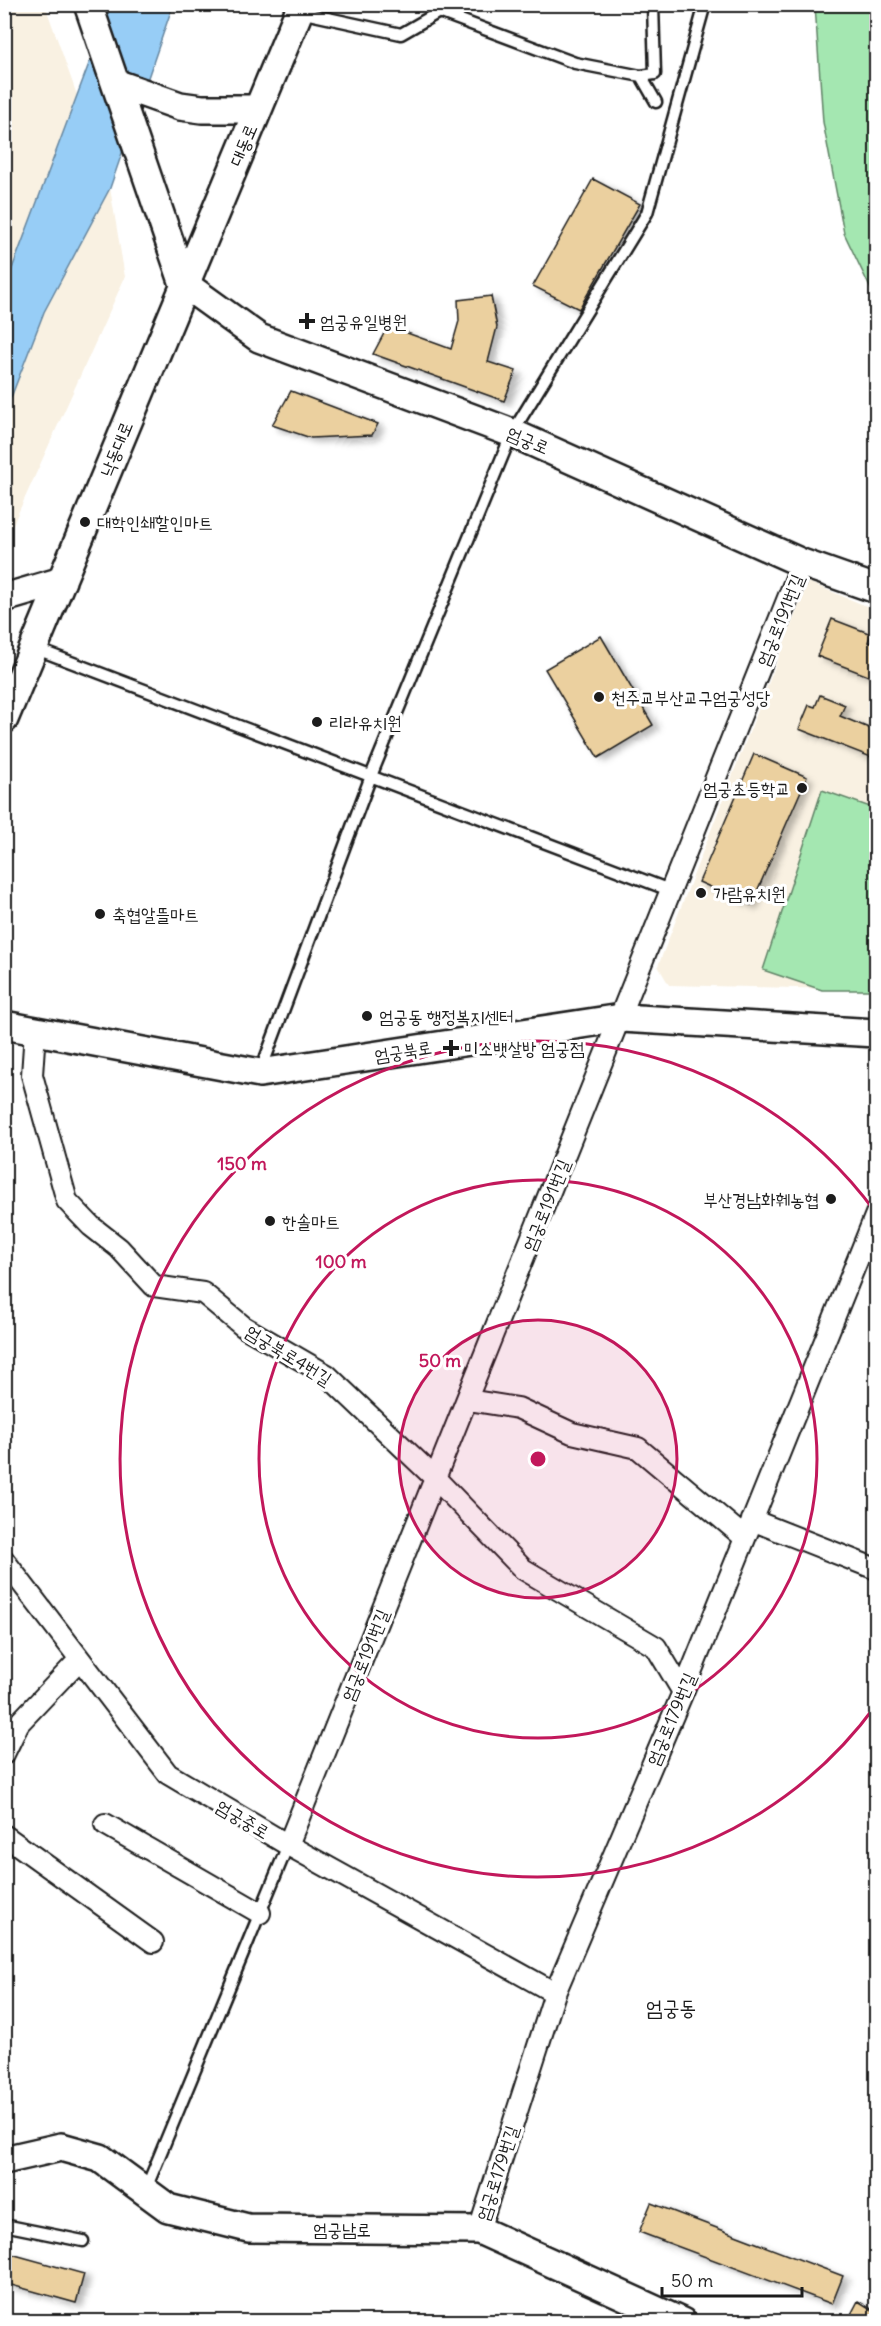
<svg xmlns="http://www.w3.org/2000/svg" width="881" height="2326" font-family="Delius,'Poor Story',sans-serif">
<defs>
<filter id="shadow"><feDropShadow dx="6" dy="4" stdDeviation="3" flood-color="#0004"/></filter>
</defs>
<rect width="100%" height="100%" fill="#fff"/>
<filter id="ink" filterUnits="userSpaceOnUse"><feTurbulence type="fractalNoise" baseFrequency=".0167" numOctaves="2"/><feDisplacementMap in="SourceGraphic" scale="12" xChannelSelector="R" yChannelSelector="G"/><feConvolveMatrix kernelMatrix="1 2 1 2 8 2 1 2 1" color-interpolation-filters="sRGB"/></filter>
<g filter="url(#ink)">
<path fill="#f9f1e2" d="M5 5H45L110 188 125 277 5 542Z
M808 582 876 610V990L669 985 658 966Z"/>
<path fill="#a4e7b1" stroke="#608266" stroke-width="1.5" d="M815 5H876V300L844 233 823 122Z
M822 790 876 809V990H822L763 970Z"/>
<path fill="#97cdf6" stroke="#66869f" stroke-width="1.5" d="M111 5H173L110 188 44 312 5 413 4 290Z"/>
<path fill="#ebd09f" stroke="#1c1c1c" stroke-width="1.5" filter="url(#shadow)" d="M593 179 640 204 579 309 533 286Z
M491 296 497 327 488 362 516 371 504 401 373 354 388 326 451 349 459 321 458 300Z
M291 391 378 424 372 435 311 438 272 425Z
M832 619 871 634 868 642 876 645V679L817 656Z
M601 636 653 725 598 758 545 669Z
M820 695 845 705 840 716 876 731V759L799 729 809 705 815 707Z
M754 754 807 777 751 905 699 882Z
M651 2203 843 2276 832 2304 639 2232Z
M4 2252 84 2274 76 2303 4 2283Z
M858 2301 876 2312V2322H847Z"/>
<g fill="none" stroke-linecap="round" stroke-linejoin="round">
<defs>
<path id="lane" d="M300 12 401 34 439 12 575 63 641 76 656 102
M641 76 655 74 653 4
M34 648 672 891
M261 1070 371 776 512 433 647 213 705 4
M145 2191 288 1845
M4 2225 83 2241"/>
<path id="street" d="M35 1031 32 1075 67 1201 91 1226 119 1248 154 1286 203 1293 244 1327 327 1375 436 1479 523 1569 656 1647 683 1692
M468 1400 518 1408 572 1433 638 1448 745 1538
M752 1520 876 1569
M4 1560 168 1774 288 1845 555 1993
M4 1754 19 1723 79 1660
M105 1824 260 1913
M4 1835 153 1942
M288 1845 802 563
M479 2230 555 1993 683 1692 876 1214"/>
<path id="secondary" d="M88 4 184 284
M115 83 180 106 202 109H258
M184 284 259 338 512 433 802 563 876 589
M4 598 62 581
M4 719 302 4
M4 1025 260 1073 621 1018 876 1033
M4 2160 61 2147 100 2158 168 2208 248 2228 479 2230 682 2322"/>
</defs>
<use href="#lane" stroke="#1c1c1c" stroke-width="15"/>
<use href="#street" stroke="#1c1c1c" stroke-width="24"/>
<use href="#secondary" stroke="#1c1c1c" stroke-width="32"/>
<use href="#lane" stroke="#fff" stroke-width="10"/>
<use href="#street" stroke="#fff" stroke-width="20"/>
<use href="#secondary" stroke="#fff" stroke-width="27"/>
</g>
</g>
<circle cx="538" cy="1459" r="139" fill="#c2185b" fill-opacity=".12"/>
<g fill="none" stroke="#c2185b" stroke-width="3">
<circle cx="538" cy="1459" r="139"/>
<circle cx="538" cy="1459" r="279"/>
<path d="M876 1705A418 418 0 1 1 876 1213"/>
</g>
<g fill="#1c1c1c" stroke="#fff" stroke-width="2">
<path d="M304 312h6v6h6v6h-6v6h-6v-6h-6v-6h6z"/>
<circle cx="85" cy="522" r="6"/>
<circle cx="599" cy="697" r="6"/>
<circle cx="317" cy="722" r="6"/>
<circle cx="802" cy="788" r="6"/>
<circle cx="701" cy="893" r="6"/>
<circle cx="100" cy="914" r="6"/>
<circle cx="367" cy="1016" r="6"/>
<path d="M448 1039h6v6h6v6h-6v6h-6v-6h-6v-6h6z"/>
<circle cx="831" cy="1199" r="6"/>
<circle cx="270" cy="1221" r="6"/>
</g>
<g text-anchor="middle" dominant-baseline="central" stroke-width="6" stroke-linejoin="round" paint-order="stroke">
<g font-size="18" fill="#1c1c1c" stroke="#fff">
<text transform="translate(243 145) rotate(-67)">대동로</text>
<text transform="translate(528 440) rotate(23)">엄궁로</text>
<text transform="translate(116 449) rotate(-68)">낙동대로</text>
<text transform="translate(780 620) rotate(-68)">엄궁로191번길</text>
<text transform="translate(403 1051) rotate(-9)">엄궁북로</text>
<text transform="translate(546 1205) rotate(-68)">엄궁로191번길</text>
<text transform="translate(289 1355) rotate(32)">엄궁북로4번길</text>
<text transform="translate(365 1655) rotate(-68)">엄궁로191번길</text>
<text transform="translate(671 1719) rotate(-67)">엄궁로179번길</text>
<text transform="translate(243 1819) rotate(31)">엄궁중로</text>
<text transform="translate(497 2173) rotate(-72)">엄궁로179번길</text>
<text x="342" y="2229">엄궁남로</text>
</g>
<g font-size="18" fill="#1c1c1c" stroke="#fff" text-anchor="start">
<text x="320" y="321">엄궁유일병원</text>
<text x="97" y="522">대학인쇄할인마트</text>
<text x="611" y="697">천주교부산교구엄궁성당</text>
<text x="329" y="722">리라유치원</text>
<text x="790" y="788" text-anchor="end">엄궁초등학교</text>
<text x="713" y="893">가람유치원</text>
<text x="112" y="914">축협알뜰마트</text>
<text x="379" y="1016">엄궁동 행정복지센터</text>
<text x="464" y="1048">미소뱃살방 엄궁점</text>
<text x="819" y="1199" text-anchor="end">부산경남화훼농협</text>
<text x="282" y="1221">한솔마트</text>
</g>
<g font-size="21" fill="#1c1c1c" stroke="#fff">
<text x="671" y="2007">엄궁동</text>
</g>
</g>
<circle cx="538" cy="1459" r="9" fill="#c2185b" stroke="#fff" stroke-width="3"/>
<g font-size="18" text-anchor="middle" font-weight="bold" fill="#c2185b" stroke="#fff" stroke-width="6" stroke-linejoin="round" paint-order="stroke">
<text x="242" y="1170">150 m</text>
<text x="341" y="1268">100 m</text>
<text x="440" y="1367">50 m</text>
</g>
<rect width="881" height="2326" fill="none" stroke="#fff" stroke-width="24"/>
<rect x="12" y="12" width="857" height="2302" fill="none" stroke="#1c1c1c" stroke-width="2" filter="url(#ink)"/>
<path d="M662 2287v9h140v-9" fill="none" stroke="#1c1c1c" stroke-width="3"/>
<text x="671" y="2287" font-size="18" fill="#1c1c1c" stroke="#ffffff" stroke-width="4.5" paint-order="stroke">50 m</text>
</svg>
